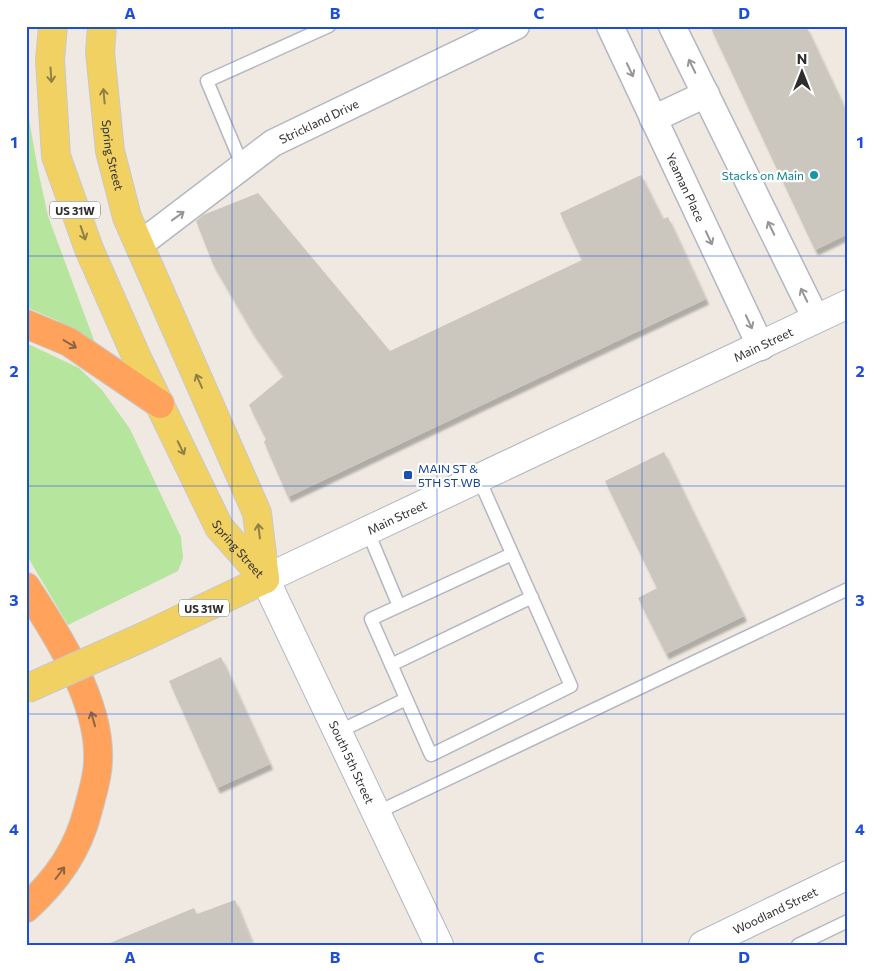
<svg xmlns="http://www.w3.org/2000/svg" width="874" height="971" font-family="Commissioner,sans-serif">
<defs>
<filter id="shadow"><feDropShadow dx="3" dy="5.5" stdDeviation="1" flood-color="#0004"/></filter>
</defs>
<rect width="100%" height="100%" fill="#efe9e1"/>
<path fill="#b6e59e" d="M27 26 29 119 38 170 48 216 95 343 56 320 26 307Z
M26 343 79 368 102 390 130 429 181 537 183 558 178 571 68 625 26 554Z"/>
<path fill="#cbc7bf" filter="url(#shadow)" d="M710 26H806L848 115V234L815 250Z
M641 175 663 219 668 217 706 299 288 497 264 442 266 439 249 405 284 376 252 331 213 264 196 221 203 215 258 193 390 351 582 260 560 213Z
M664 452 744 616 666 654 638 598 657 588 605 481Z
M221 657 270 764 217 788 169 681Z
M235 900 253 945H105L194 908 197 914Z"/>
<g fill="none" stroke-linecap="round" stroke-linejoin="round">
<defs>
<path id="lane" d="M243 167 207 81 329 26
M479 479 571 686 431 755 371 619 512 554
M368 532 399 606
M391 665 532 597
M338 732 406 699
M376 813 848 589
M798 945 848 921"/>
<g id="street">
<path id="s1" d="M610 26 761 347"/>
<path d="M672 26 816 319"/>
<path d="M653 119 706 94"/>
<path id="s2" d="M139 245 273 143 516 26"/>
</g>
<g id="secondary">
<path id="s3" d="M439 945 265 579 848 304"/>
<path id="s4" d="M703 945 848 875"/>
</g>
<g id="primary">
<path id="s5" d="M53 26 50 60 56 156 89 249 137 358 219 527 265 579"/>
<path id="s6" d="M102 26 100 52 110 151 127 217 257 513 265 579"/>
<path d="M143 637 265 579"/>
</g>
<path id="highway" d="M26 324 69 342 160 404
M26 587C57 634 101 703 98 761 98 777 92 794 88 810 78 850 57 880 26 908"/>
</defs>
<use href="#lane" stroke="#b4b7c1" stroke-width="15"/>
<use href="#street" stroke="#b4b7c1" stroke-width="29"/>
<use href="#secondary" stroke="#b4b7c1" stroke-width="30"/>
<use href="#primary" stroke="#c9c9c9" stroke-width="30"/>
<use href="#highway" stroke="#c9c9c9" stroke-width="30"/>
<use href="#lane" stroke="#fff" stroke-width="12"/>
<use href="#street" stroke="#fff" stroke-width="26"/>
<use href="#secondary" stroke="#fff" stroke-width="28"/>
<use href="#primary" stroke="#f2d163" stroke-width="28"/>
<use href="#highway" stroke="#ffa35c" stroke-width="28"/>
<defs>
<path id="primary-bridge" d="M26 689 143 637"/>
</defs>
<use href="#primary-bridge" stroke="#c9c9c9" stroke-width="30" stroke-linecap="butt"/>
<use href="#primary-bridge" stroke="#f2d163" stroke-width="28"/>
</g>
<defs><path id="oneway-shaft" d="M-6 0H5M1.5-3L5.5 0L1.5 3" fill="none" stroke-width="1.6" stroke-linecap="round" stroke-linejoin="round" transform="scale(1.25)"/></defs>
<g stroke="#969696">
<use href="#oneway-shaft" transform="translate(692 66) rotate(-116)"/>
<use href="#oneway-shaft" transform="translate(630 70) rotate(65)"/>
<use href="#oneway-shaft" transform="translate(178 216) rotate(-36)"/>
<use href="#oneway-shaft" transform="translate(771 228) rotate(-116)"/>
<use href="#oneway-shaft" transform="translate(709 238) rotate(65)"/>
<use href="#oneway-shaft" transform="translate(804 295) rotate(-116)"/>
<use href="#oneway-shaft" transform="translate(749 322) rotate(65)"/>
</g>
<g stroke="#908048">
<use href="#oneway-shaft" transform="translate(51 75) rotate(86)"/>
<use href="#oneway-shaft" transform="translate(104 96) rotate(-95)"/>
<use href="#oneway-shaft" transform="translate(83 233) rotate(71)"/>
<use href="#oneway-shaft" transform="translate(199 381) rotate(-114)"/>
<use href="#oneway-shaft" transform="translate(181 448) rotate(64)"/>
<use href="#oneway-shaft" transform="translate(259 531) rotate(-97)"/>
</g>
<g stroke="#8c6343">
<use href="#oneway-shaft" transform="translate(70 344) rotate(31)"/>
<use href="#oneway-shaft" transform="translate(93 719) rotate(-106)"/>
<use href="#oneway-shaft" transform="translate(60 873) rotate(-53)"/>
</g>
<path fill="none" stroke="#1d4ed8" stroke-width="1" stroke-opacity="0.55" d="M232 26V945M437 26V945M642 26V945M26 256H848M26 486H848M26 714H848"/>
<circle fill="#0f9aa8" stroke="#fff" stroke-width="2" cx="814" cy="175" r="5"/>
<rect fill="#1a4fb4" stroke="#fff" stroke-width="2" x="403" y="470" width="10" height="10" rx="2.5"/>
<g text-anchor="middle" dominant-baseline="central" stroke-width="4.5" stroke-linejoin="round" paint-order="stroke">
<g fill="#fff" stroke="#6d6d6d" stroke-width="1">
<rect x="50" y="201.5" width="50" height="17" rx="4"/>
<rect x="179" y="599.5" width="50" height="17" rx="4"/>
</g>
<g font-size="11" font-weight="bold" fill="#2e2e2e">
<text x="75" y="210">US 31W</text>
<text x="204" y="608">US 31W</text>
</g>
<g font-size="12" fill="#2e2e2e" stroke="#fff">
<text stroke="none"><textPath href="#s2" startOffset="219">Strickland Drive</textPath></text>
<text stroke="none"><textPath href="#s6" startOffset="130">Spring Street</textPath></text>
<text stroke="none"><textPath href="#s1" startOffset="178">Yeaman Place</textPath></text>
<text stroke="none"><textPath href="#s3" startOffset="956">Main Street</textPath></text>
<text stroke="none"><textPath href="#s3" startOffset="551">Main Street</textPath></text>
<text stroke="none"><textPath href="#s5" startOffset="565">Spring Street</textPath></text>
<text transform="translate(352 762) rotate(65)">South 5th Street</text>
<text stroke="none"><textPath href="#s4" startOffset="80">Woodland Street</textPath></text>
</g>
<g font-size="12" fill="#0d838f" stroke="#fff" text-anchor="end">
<text x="804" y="175">Stacks on Main</text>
</g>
<g font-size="12" fill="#164399" stroke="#fff" text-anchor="start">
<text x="418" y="468">MAIN ST &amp;<tspan x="418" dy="14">5TH ST WB</tspan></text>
</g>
</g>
<rect width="874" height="971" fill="none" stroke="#ffffff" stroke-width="55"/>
<g transform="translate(802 72)" stroke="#ffffff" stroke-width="4" paint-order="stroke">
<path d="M0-4L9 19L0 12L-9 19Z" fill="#2e2e2e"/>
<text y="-8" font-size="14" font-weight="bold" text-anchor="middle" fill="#2e2e2e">N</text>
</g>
<rect x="28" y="28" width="818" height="916" fill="none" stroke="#1d4ed8" stroke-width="2"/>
<g font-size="16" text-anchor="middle" font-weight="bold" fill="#1d4ed8">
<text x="130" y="19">A</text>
<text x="335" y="19">B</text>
<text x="539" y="19">C</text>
<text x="744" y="19">D</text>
<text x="14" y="148">1</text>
<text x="860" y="148">1</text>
<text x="14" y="377">2</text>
<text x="860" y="377">2</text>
<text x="14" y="606">3</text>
<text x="860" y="606">3</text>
<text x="14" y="835">4</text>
<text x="860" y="835">4</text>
<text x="130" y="963">A</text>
<text x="335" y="963">B</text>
<text x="539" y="963">C</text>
<text x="744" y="963">D</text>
</g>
</svg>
